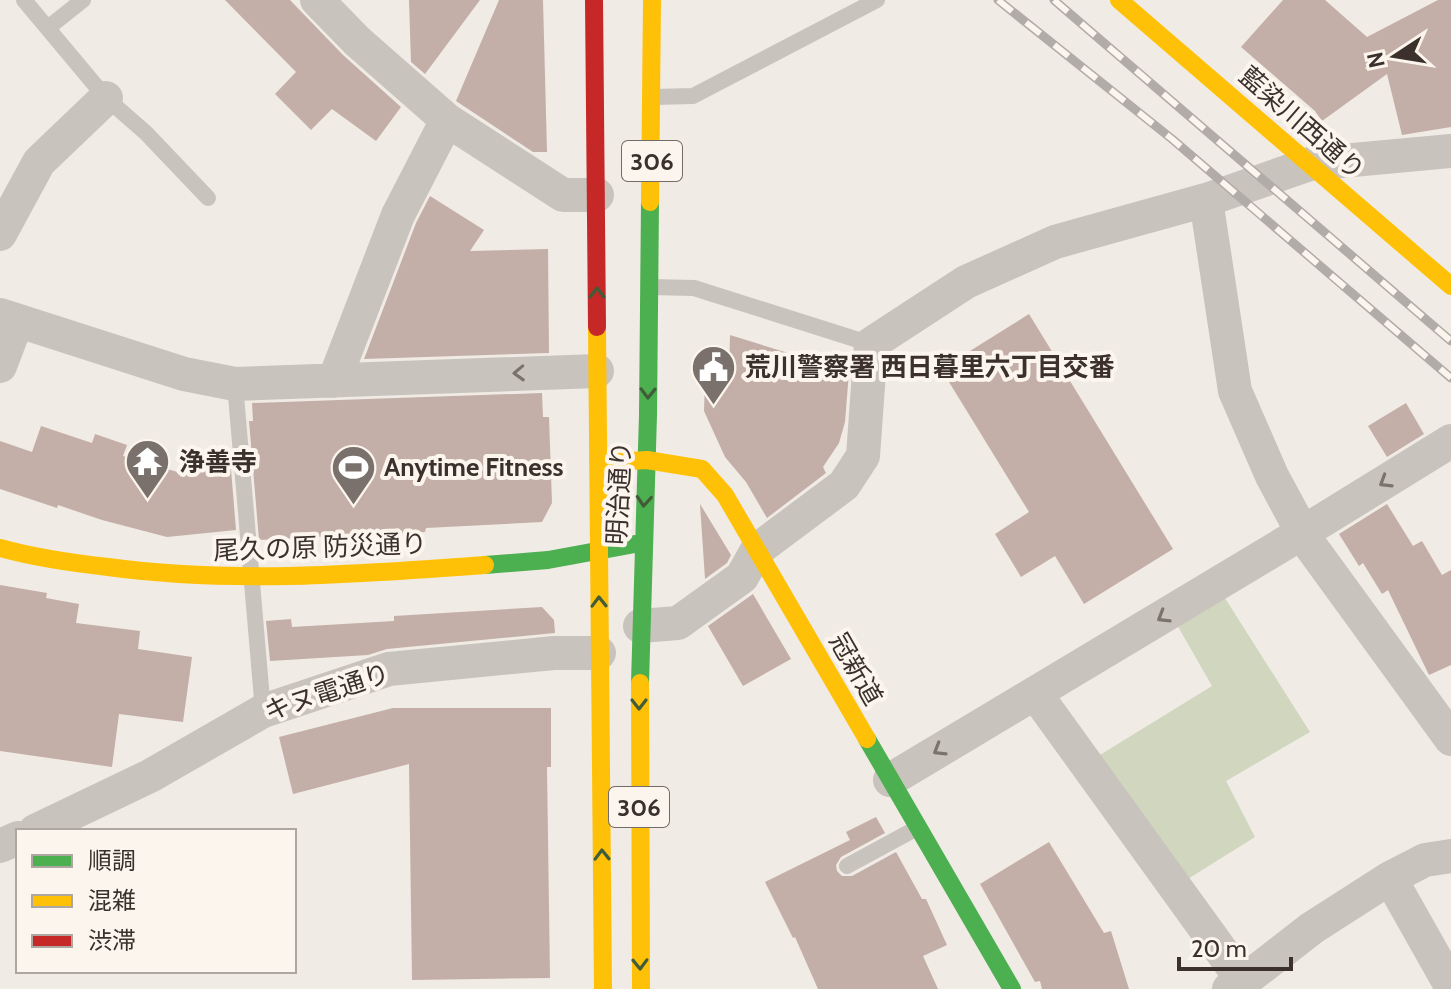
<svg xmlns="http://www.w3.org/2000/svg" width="1451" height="989" font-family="Cabin,'Noto Sans JP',sans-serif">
<rect width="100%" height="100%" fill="#f0ebe5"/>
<path fill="#d1d6bf" d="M1223 595 1310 732 1226 781 1255 837 1183 882 1095 758 1212 686 1176 623Z"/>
<path fill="#c3afa7" d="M225 0H290L343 55 401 107 376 141 332 109 311 130 275 94 296 72Z
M409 0H480L425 74 411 62Z
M499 0H543L547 152H533L456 101Z
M1283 0H1325L1367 37 1438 0H1451V127L1402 135 1387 74 1322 121 1315 111 1241 47Z
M430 196 484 230 470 251 548 249 549 353 364 359 416 223Z
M1029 314 1173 549 1084 604 1055 556 1021 577 995 534 1029 512 941 369Z
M730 335 849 372 845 422 839 443 823 467 826 473 767 518 746 482 725 457 704 411 705 380H729Z
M542 393 543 417H549L552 503 542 522 426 528 425 532 259 540 249 421H253L252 403Z
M1406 403 1424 434 1387 457 1368 426Z
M41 426 92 443 95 434 127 445 123 456 181 473 231 469 236 530 167 537 102 520 58 505 57 508 0 489V441L32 452Z
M700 504 731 555 727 563 705 579Z
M1387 504 1413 546 1422 541 1442 575 1451 570V665L1429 675 1388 590 1382 594 1363 563 1359 566 1339 534Z
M0 585 47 593 46 598 79 604 76 623 140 631 138 649 192 657 183 722 119 714 112 767 0 751Z
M753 594 791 659 743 686 708 626Z
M542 607 554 620 555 633 387 649 368 655 270 661 266 621 291 619 292 627 394 621V616Z
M393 708H551V767H547L550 978 412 980 409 764 293 794 279 737Z
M876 817 885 833 841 857 836 865 837 871 842 876H852L896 852 922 899H926L947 945 923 956 938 989H818L795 937 793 938 765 882 850 840 846 832Z
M1049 842 1104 933 1111 931 1129 989H1042L1040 981 1035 982 980 884Z"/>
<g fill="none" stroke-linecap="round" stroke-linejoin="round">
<path stroke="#c9c3be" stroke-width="16" d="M24 0 106 98 146 133 208 198
M49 27 83 0
M654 97 693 96 877 0
M650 287 694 288 871 344
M235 384 263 711
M847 866 917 828"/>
<path stroke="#c9c3be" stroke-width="34" d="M317 0 357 41 447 120 563 195H597
M1206 200 1235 391 1272 476 1307 541 1451 739
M0 234 39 162 106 98
M0 315 184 374 235 384 597 371
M0 366 17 321
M334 381 398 215 447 120
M640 626 678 623 742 577 757 550 844 485 863 456 871 344 966 282 1055 242 1206 200 1310 164 1451 151
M1035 693 1243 981
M890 780 1302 533 1451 441
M35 831 150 776 263 711 389 669 554 653H599
M0 846 18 838
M1390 878 1451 986
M1229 989 1236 987 1312 928 1390 878 1425 860 1451 856"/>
<path stroke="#4caf50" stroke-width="18" d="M485 565 548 560 635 544
M640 683 648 415 650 202
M867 739 1012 989"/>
<path stroke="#ffc107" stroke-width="18" d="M1119 0 1451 286
M650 202 652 0
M597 327 603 989
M598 463 647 460 702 469 725 495 867 739
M0 548C36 558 71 563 108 567 234 584 358 574 485 565
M640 683 641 989"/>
<path stroke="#c62828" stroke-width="18" d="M594 0 597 327"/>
<defs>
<path id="rail" d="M998 0 1172 139 1451 378
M1054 0 1451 341"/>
</defs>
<use href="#rail" stroke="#b1aca8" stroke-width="9"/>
<use href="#rail" stroke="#fbf5ee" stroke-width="6" stroke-dasharray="18" stroke-linecap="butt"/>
</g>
<defs><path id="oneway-chevron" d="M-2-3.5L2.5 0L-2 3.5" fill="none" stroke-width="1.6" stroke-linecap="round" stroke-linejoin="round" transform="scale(2)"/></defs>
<g stroke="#415c38">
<use href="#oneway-chevron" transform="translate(597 293) rotate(-90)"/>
<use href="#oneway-chevron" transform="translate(648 393) rotate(91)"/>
<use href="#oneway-chevron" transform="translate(644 501) rotate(94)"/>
<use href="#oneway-chevron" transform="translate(599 602) rotate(-91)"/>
<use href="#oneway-chevron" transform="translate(639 704) rotate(90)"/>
<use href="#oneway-chevron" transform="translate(602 855) rotate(-91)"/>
<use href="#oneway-chevron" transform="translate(640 964) rotate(89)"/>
</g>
<g stroke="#7b726d">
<use href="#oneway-chevron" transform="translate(519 373) rotate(178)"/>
<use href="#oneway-chevron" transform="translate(1385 482) rotate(148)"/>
<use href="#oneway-chevron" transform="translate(1163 617) rotate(149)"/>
<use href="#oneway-chevron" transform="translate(939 750) rotate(149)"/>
</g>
<defs>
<symbol id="civic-pin" viewBox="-11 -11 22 30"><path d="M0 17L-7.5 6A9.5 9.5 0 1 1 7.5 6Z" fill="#7a716c" stroke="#fbf5ee"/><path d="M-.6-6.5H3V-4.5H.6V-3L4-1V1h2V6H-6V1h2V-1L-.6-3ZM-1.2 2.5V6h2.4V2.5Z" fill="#fff"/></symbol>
<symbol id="temple-pin" viewBox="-11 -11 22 30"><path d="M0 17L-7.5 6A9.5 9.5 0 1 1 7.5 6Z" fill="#7a716c" stroke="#fbf5ee"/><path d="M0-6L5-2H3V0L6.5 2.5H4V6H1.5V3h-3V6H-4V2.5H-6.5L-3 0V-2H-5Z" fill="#fff"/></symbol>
<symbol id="stadium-pin" viewBox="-11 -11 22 30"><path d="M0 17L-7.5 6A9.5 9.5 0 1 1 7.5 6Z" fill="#7a716c" stroke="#fbf5ee"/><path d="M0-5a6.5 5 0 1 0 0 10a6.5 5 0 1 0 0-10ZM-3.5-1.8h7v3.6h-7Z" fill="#fff"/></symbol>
</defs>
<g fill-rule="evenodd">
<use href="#civic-pin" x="688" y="342" width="51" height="69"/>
<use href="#temple-pin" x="122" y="436" width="51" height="69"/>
<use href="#stadium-pin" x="328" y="442" width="51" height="69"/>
</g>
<g text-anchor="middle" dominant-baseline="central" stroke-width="8" stroke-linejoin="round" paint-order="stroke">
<g fill="#fbf5ee" stroke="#756b66" stroke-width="2">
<rect x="622" y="141" width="60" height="40" rx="6"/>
<rect x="609" y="787" width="60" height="40" rx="6"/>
</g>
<g font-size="24" font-weight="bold" fill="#3b302b">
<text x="652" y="161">306</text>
<text x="639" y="807">306</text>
</g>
<g font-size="26" fill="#3b302b" stroke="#fbf5ee">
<text transform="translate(1302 123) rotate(41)">藍染川西通り</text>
<text transform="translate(619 493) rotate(-87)">明治通り</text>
<text transform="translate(320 547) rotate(-2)">尾久の原 防災通り</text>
<text transform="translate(856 669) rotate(60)">冠新道</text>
<text transform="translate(327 692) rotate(-18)">キヌ電通り</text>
</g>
<g font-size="26" font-weight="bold" fill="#3b302b" stroke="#fbf5ee" text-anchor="start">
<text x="745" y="367">荒川警察署 西日暮里六丁目交番</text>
<text x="179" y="462">浄善寺</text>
<text x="384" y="467">Anytime Fitness</text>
</g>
</g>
<rect x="16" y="829" width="280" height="144" fill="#fbf5ee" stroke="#aea6a0" stroke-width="2"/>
<rect x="32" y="855" width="40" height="12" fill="#4caf50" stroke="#aea6a0" stroke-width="2"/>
<text x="88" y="869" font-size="24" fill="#3b302b">順調</text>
<rect x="32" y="895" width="40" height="12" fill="#ffc107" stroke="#aea6a0" stroke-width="2"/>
<text x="88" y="909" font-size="24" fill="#3b302b">混雑</text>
<rect x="32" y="935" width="40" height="12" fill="#c62828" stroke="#aea6a0" stroke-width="2"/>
<text x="88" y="949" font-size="24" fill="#3b302b">渋滞</text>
<g transform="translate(1395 56) rotate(258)" stroke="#fbf5ee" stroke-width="6" paint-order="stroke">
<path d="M0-6L14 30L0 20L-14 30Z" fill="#3b302b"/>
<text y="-12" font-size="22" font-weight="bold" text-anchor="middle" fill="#3b302b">N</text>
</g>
<path d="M1179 957v12h112v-12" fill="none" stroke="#3b302b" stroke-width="4"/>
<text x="1191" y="957" font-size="24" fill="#3b302b" stroke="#fbf5ee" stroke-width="6" paint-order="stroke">20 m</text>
</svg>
